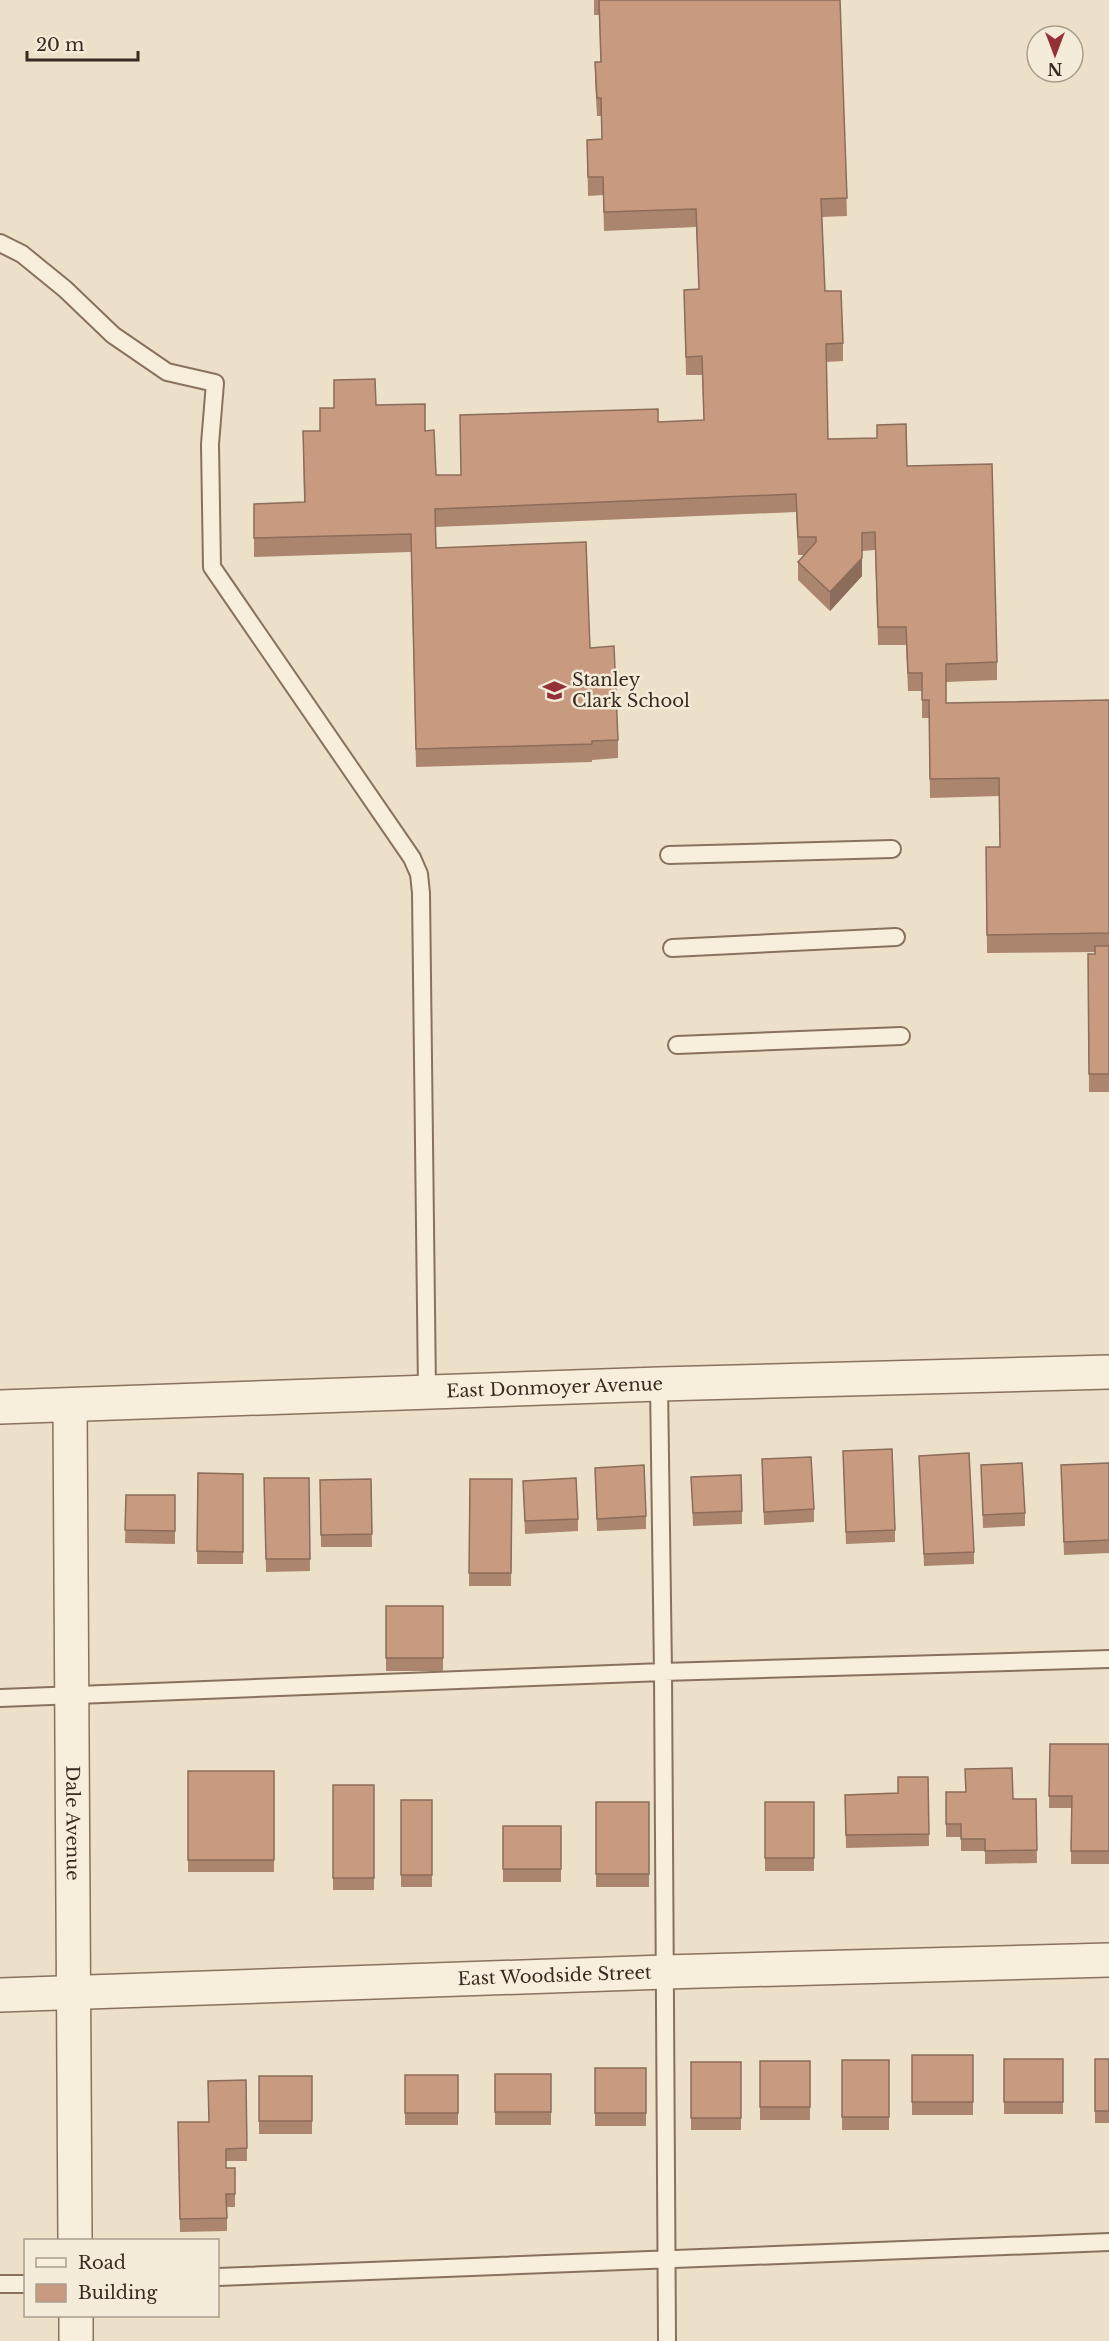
<svg xmlns="http://www.w3.org/2000/svg" width="1109" height="2341" font-family="'Libre Baskerville',serif">
<rect width="100%" height="100%" fill="#ece0c8"/>
<g fill="none" stroke-linecap="round" stroke-linejoin="round">
<defs>
<path id="service" d="M0 243 22 254 65 289 113 335 167 372 215 383 210 444 212 567 412 858 419 874 421 893 427 1391
M669 855 892 849
M672 948 896 937
M677 1045 901 1036
M659 1384 663 1672 667 2341
M0 1698 663 1672 1109 1659
M218 2277 1109 2242
M0 2284H26"/>
<g id="minor">
<path id="s1" d="M70 1405 75 2240"/>
<path id="s2" d="M0 1995 665 1972 1109 1960"/>
<path d="M76 2316V2341"/>
</g>
<g id="tertiary">
<path id="s3" d="M0 1407 659 1384 1109 1372"/>
</g>
</defs>
<use href="#service" stroke="#88725e" stroke-width="20"/>
<use href="#minor" stroke="#88725e" stroke-width="36"/>
<use href="#tertiary" stroke="#88725e" stroke-width="36"/>
<use href="#service" stroke="#f7eedc" stroke-width="16"/>
<use href="#minor" stroke="#f7eedc" stroke-width="33"/>
<use href="#tertiary" stroke="#f7eedc" stroke-width="33"/>
</g>
<path fill="#ac856f" d="M594 0H840L847 216 822 217 825 291 843 343V361L826 362 828 439 907 466 997 662V680L946 682V703L1109 700V1092H1089L1088 954H1095V952L987 953 986 847H1000L999 796 930 798 929 718H922V691H908L906 645H878L875 550 862 551V576L830 611 798 580V562L804 555H798L796 512 435 527 436 548 590 648 618 740V758L592 760V762L416 767 411 552 254 557V504L304 502 303 431H320L376 405 425 431 436 475H461L658 422 704 420 702 375H686L684 290 699 289 696 227 604 231 603 195 588 196 587 140 602 139 601 116H597L595 80V62H601L599 15H594Z
M843 1451 895 1530V1542L846 1544Z
M919 1456 974 1552V1564L924 1566Z
M762 1459 814 1509V1522L764 1525Z
M1109 1463V1553L1064 1555 1061 1465Z
M981 1465 1025 1513V1526L983 1528Z
M595 1468 646 1516V1529L597 1531Z
M198 1473 243 1474V1564H197Z
M691 1477 742 1511V1524L693 1526Z
M264 1478H309L310 1571 266 1572Z
M371 1479 372 1547H321L320 1480Z
M470 1479H512L511 1586H469Z
M523 1481 578 1519V1531L525 1534Z
M126 1495H175V1544L125 1543Z
M386 1606H443V1671H386Z
M1050 1744H1109V1864H1071V1808H1049Z
M188 1771H274V1872H188Z
M928 1777 929 1846 846 1848 845 1795 898 1793Z
M333 1785H374V1890H333Z
M946 1792 1013 1799H1036L1037 1863 985 1864V1851H961V1837H946Z
M401 1800H432V1887H401Z
M596 1802H649V1887H596Z
M765 1802H814V1871H765Z
M503 1826H561V1882H503Z
M912 2055H973V2115H912Z
M1004 2059H1063V2114H1004Z
M1095 2059H1109V2123H1095Z
M842 2060H889V2130H842Z
M760 2061H810V2120H760Z
M691 2062H741V2130H691Z
M595 2068H646V2126H595Z
M495 2074H551V2125H495Z
M405 2075H458V2125H405Z
M259 2076H312V2134H259Z
M246 2080 247 2161H226V2168L235 2194V2207H227V2231L180 2232 178 2122H209Z"/>
<path fill="#8c6c5a" d="M862 558V576L830 611V592Z"/>
<path fill="#c89b81" stroke="#8c6c5a" stroke-width="1.5" d="M599 0H840L847 198 821 199 825 291H841L843 343 826 344 828 439 877 438V425L906 424 907 466 992 464 997 662 946 664V703L1109 700V933L987 935 986 847H1000L999 778 930 779 929 700H922V673H908L906 627H878L875 532 862 533V558L830 592 798 562 816 542V537H798L796 494 435 509 436 548 586 542 590 648 614 646 618 740 592 741V744L416 749 411 534 254 538V504L305 502 303 431H320V408H334V380L375 379 376 405 425 404V431L434 430 436 475H461L460 415 658 409V422L704 420 702 356 686 357 684 290 699 289 696 209 604 212 603 177H588L587 140 602 139 601 98H597L595 62H601Z
M1095 946H1109V1074H1089L1088 954H1095Z
M892 1449 895 1530 846 1532 843 1451Z
M969 1453 974 1552 924 1554 919 1456Z
M811 1457 814 1509 764 1512 762 1459Z
M1022 1463 1025 1513 983 1515 981 1465Z
M1109 1463V1540L1064 1542 1061 1465Z
M644 1465 646 1516 597 1519 595 1468Z
M198 1473 243 1474V1552L197 1551Z
M741 1475 742 1511 693 1513 691 1477Z
M264 1478H309L310 1559H266Z
M576 1478 578 1519 525 1521 523 1481Z
M371 1479 372 1534 321 1535 320 1480Z
M470 1479H512L511 1573H469Z
M126 1495H175V1531L125 1530Z
M386 1606H443V1658H386Z
M1050 1744H1109V1851H1071L1072 1796H1049Z
M1012 1768 1013 1799H1036L1037 1850 985 1851V1839H961V1824H946V1792H966L965 1769Z
M188 1771H274V1860H188Z
M898 1777H928L929 1834 846 1835 845 1795 898 1793Z
M333 1785H374V1878H333Z
M401 1800H432V1875H401Z
M596 1802H649V1874H596Z
M765 1802H814V1858H765Z
M503 1826H561V1869H503Z
M912 2055H973V2102H912Z
M1004 2059H1063V2102H1004Z
M1095 2059H1109V2111H1095Z
M842 2060H889V2117H842Z
M760 2061H810V2107H760Z
M691 2062H741V2118H691Z
M595 2068H646V2113H595Z
M495 2074H551V2112H495Z
M405 2075H458V2113H405Z
M259 2076H312V2121H259Z
M246 2080 247 2148 226 2149V2168H235V2194H226L227 2218 180 2219 178 2122H209L208 2081Z"/>
<defs>
<symbol id="school-bare" viewBox="-9 -9 18 18"><path d="M0-5L7-2L0 1L-7-2ZM-4 1L0 2.5L4 1V4Q0 6-4 4Z" fill="#933137" stroke="#f4ebd8" stroke-width="2.5" paint-order="stroke"/></symbol>
</defs>
<g fill-rule="evenodd">
<use href="#school-bare" x="538" y="674" width="33" height="33"/>
</g>
<g text-anchor="middle" dominant-baseline="central" stroke-width="5" stroke-linejoin="round" paint-order="stroke">
<g font-size="18" fill="#392b21" stroke="#f4ebd8" text-anchor="start">
<text x="572" y="680">Stanley<tspan x="572" dy="21">Clark School</tspan></text>
</g>
<g font-size="18" fill="#392b21" stroke="#f4ebd8">
<text stroke="none"><textPath href="#s3" startOffset="555">East Donmoyer Avenue</textPath></text>
<text stroke="none"><textPath href="#s1" startOffset="418">Dale Avenue</textPath></text>
<text stroke="none"><textPath href="#s2" startOffset="555">East Woodside Street</textPath></text>
</g>
</g>
<rect x="24" y="2239" width="195" height="78" fill="#f4ebd8" stroke="#a99e8f" stroke-width="1.5"/>
<rect x="36" y="2258" width="30" height="9" fill="#f7eedc" stroke="#a99e8f" stroke-width="1.5"/>
<text x="78" y="2269" font-size="18" fill="#392b21">Road</text>
<rect x="36" y="2284" width="30" height="18" fill="#c89b81" stroke="#a99e8f" stroke-width="1.5"/>
<text x="78" y="2299" font-size="18" fill="#392b21">Building</text>
<g transform="translate(1055 54) rotate(180)"><circle r="28" fill="#f4ebd8" stroke="#a99e8f" stroke-width="1.5"/>
<path d="M0-4.5L10 22L0 15L-10 22Z" fill="#933137"/>
<text y="-9" font-size="16" font-weight="bold" text-anchor="middle" fill="#392b21">N</text>
</g>
<path d="M27 51v9h111v-9" fill="none" stroke="#392b21" stroke-width="3"/>
<text x="36" y="51" font-size="18" fill="#392b21" stroke="#f4ebd8" stroke-width="4.5" paint-order="stroke">20 m</text>
</svg>
